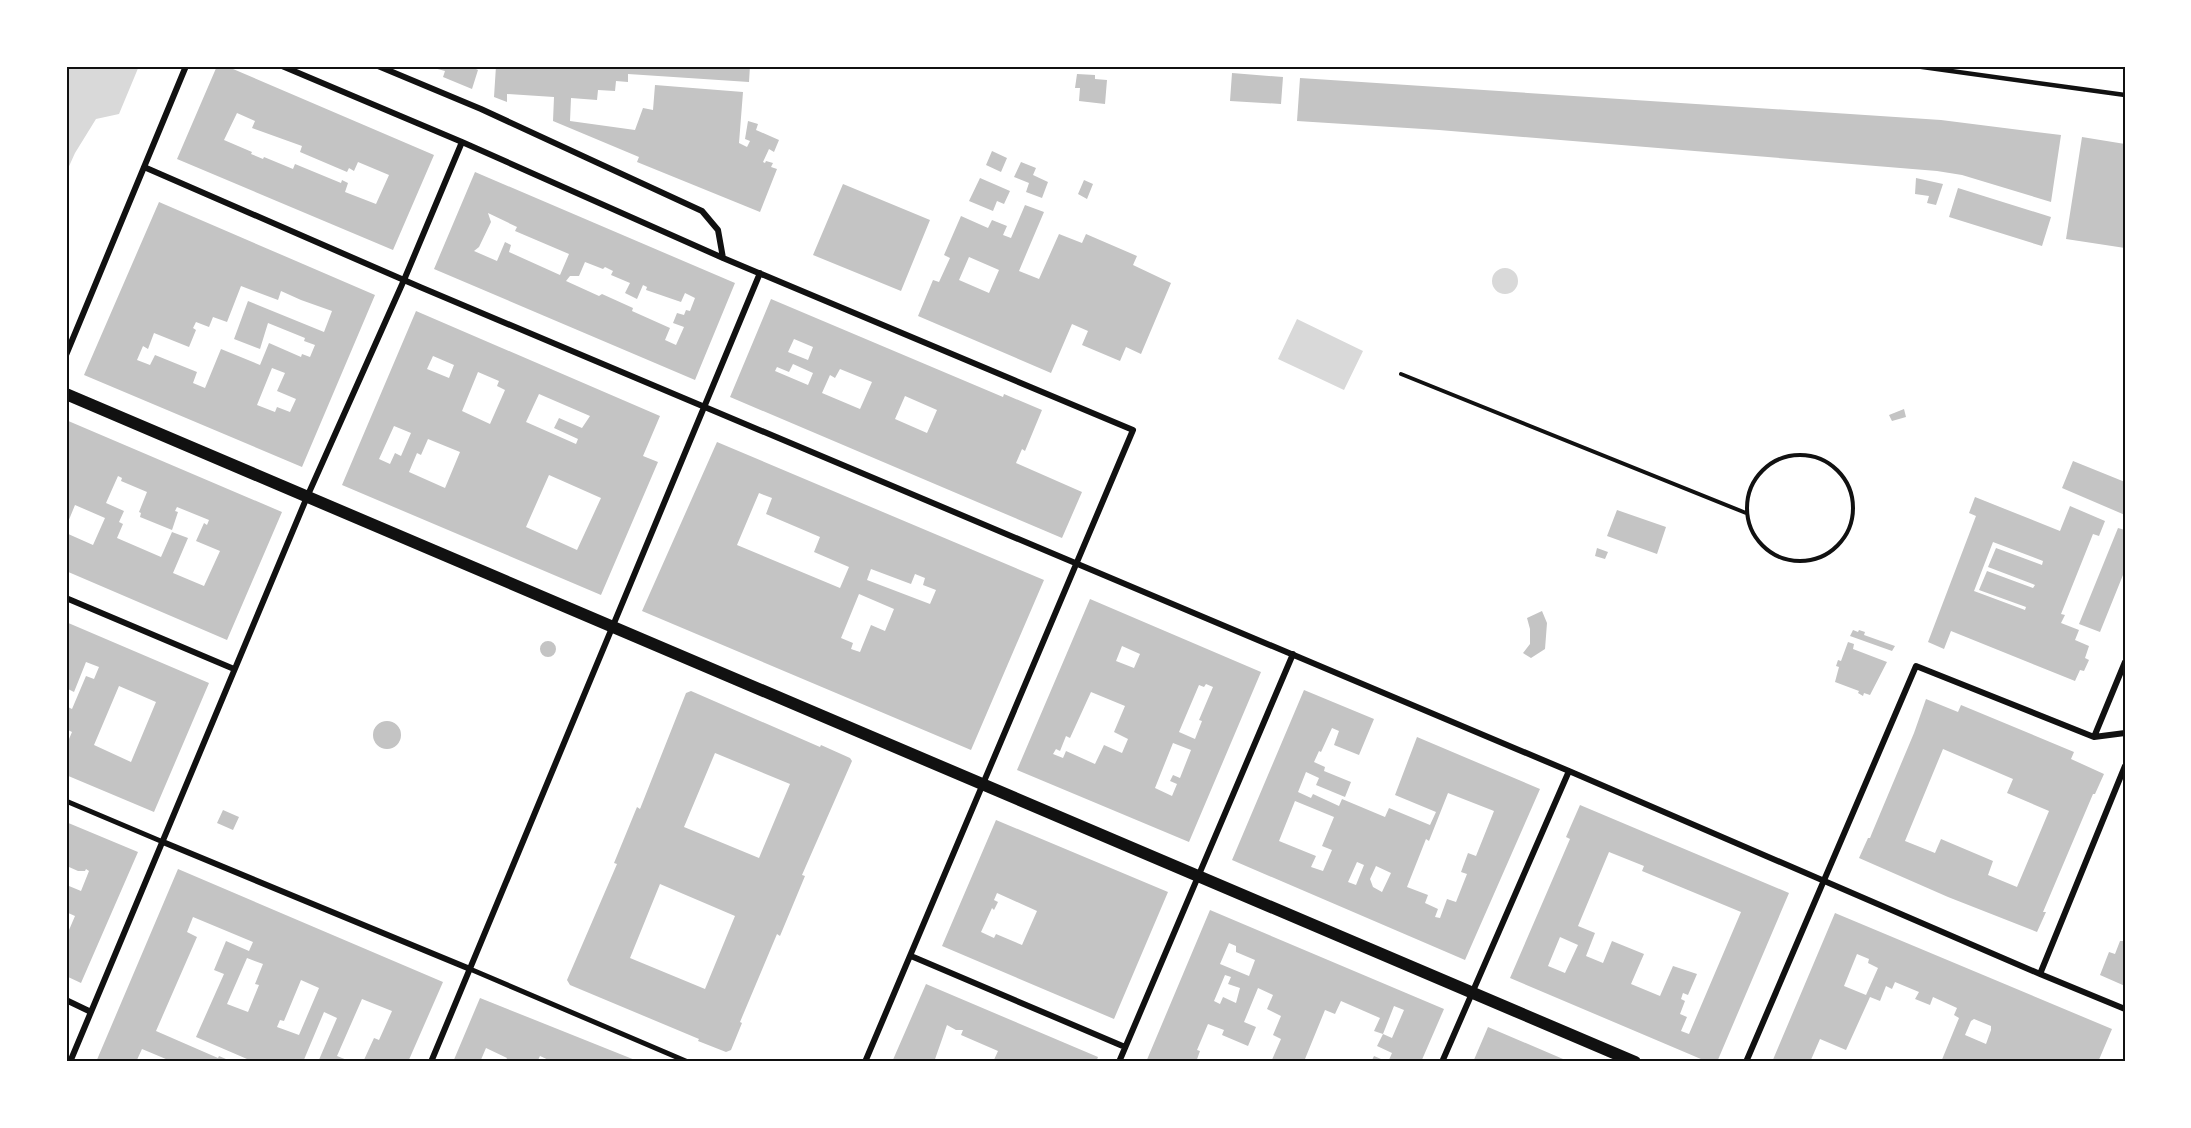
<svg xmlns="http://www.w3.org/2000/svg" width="2191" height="1128" font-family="Ubuntu,sans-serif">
<rect width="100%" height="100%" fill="#fff"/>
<path fill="#d9d9d9" d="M66 66H139L119 114 96 119 75 153 66 173Z
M1492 281a13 13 0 1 1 26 0a13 13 0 1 1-26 0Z
M1297 319 1363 351 1344 390 1278 359Z"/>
<path fill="#c4c4c4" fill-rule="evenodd" d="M217 66H226L434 155 393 250 177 159ZM237 113 255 121 252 128 302 146 300 152 347 172 349 168 354 171 358 162 389 175 376 204 345 192 348 183 342 180 341 183 295 164 293 169 264 157 263 159 251 154 252 152 224 140Z
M475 66 474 68 478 70 472 89 443 77 445 71 430 67Z
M496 66H750L749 82 628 74V82L616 81 615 91 598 90 597 100 571 98 570 121 635 130 643 108 653 110 655 85 743 92 739 143 747 147 750 141 745 139 748 121 758 124 756 130 779 140 774 152 769 149 763 162 765 163 766 161 773 163 771 167 777 169 760 212 637 162 639 157 553 121 554 97 507 94V102L494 97Z
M1232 73 1283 77 1281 104 1230 101Z
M1077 74 1095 75V79L1107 80 1105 104 1079 101 1080 88H1075Z
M1300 78 1941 120 2061 135 2051 202 1962 175 1937 171 1439 130 1297 121Z
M2082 137 2125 144V248L2066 239Z
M992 151 1007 158 1001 172 986 165Z
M1021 162 1036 168 1033 175 1048 182 1042 198 1026 192 1029 183 1014 177Z
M475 172 735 283 695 380 434 269ZM488 213 517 227 515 231 569 254 560 275 509 252 511 245 505 242 497 261 474 251 479 247 491 222ZM585 262 603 269 605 267 613 271 611 275 630 283 625 293 637 299 643 285 647 287 646 290 681 302 685 293 695 298 690 311 686 310 684 315 677 313 673 323 684 327 676 345 665 340 670 328 632 311 633 308 602 294 599 296 566 281 570 276H579Z
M980 178 1010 191 1004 204 997 201 993 211 969 201Z
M1916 178 1943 184 1936 205 1927 203 1929 196 1915 194Z
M1084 180 1093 184 1087 199 1078 194Z
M843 184 930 220 901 291 813 255Z
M1958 188 2051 217 2042 246 1949 217Z
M159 202 375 295 302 467 84 375ZM241 286 278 300 281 291 301 300 332 311 324 332 248 301 234 339 260 349 268 323 305 338 304 341 315 345 310 357 302 354 301 357 269 343 260 365 221 349 205 388 193 383 197 372 155 355 150 365 137 360 143 346 148 349 154 333 189 347 196 330 193 328 196 322 209 327 213 317 227 322ZM272 368 285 373 277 391 296 399 290 412 277 407 275 412 257 405Z
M1025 205 1044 212 1019 271 1039 279 1059 234 1082 243 1086 234 1137 256 1133 265 1171 283 1141 354 1126 347 1120 361 1082 345 1088 331 1072 324 1051 373 918 316 933 280 939 282 950 258 944 255 961 216 988 228 992 220 1007 226 1003 235 1011 238ZM969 257 999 270 989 293 959 280Z
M771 299 1003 397 1004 394 1042 410 1025 451 1022 449 1016 463 1082 492 1062 538 730 397ZM794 339 813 347 808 360 788 352ZM793 364 813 373 808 385 775 371 777 367 789 372ZM840 369 872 382 860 409 822 393 830 375 835 378ZM905 396 937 410 927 433 895 419Z
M416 311 660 416 643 456 658 462 601 595 342 485ZM433 356 454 365 449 378 427 369ZM478 372 499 381 497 386 505 390 490 424 462 411ZM539 394 590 416 582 428 559 418 554 428 578 439 576 444 526 422ZM394 426 411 433 401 456 395 453 390 464 379 459ZM428 439 460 452 445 488 409 472 417 453 421 455ZM549 475 601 498 577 550 526 527Z
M1904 409 1906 417 1892 421 1889 415Z
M66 420 282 512 227 640 66 571V533L93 545 105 518 75 505 66 527ZM118 476 122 478 121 481 147 492 139 512 141 513 140 517 172 530 178 512 175 511 177 507 209 520 207 525 204 523 196 541 220 551 204 586 173 573 188 538 172 532 161 557 117 538 123 524 119 522 124 511 106 503Z
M717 442 1044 580 971 750 642 611ZM759 493 772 498 766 514 820 537 814 552 849 567 840 588 737 545ZM871 569 911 584 915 574 925 578 923 585 936 590 930 604 867 580ZM859 594 894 609 885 631 871 625 860 652 851 649 853 643 841 638Z
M2073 461 2125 482V515L2062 488Z
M1975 497 2060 531 2070 506 2105 521 2099 536 2093 534 2061 614 2065 615 2061 623 2079 630 2075 640 2089 646 2085 658 2089 660 2084 671 2080 670 2075 681 1951 631 1944 649 1928 642 1976 516 1969 513ZM1993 542 2043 561 2042 565 1996 548 1988 567 2035 585 2033 588 1987 571 1979 590 2026 607 2025 610 1974 591Z
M1617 510 1666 527 1657 554 1607 536Z
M2118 528 2125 530V570L2100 632 2079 624Z
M1597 548 1608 552 1605 559 1595 556Z
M1090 599 1261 672 1189 842 1017 770ZM1122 646 1140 654 1134 668 1116 661ZM1206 684 1213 687 1199 720 1202 721 1195 739 1179 732 1199 685 1204 687ZM1091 692 1125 706 1114 732 1128 739 1122 753 1104 745 1095 764 1066 751 1063 758 1053 754 1056 749 1060 751 1066 736 1070 738ZM1173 743 1191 750 1180 778 1173 775 1170 781 1177 784 1172 796 1155 788Z
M1542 611 1547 623 1545 649 1531 658 1523 653 1530 644V629L1527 618Z
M66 622 209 683 154 812 66 775V746L72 732 66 729V706L72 709 86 676 94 679 99 667 86 662 74 692 66 688ZM119 686 156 702 131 762 94 745Z
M1853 630 1858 632 1859 630 1865 632 1864 635 1895 646 1892 651 1850 636Z
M540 649a8 8 0 1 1 16 0a8 8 0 1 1-16 0Z
M1848 642 1854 644 1853 649 1887 662 1870 695 1864 693 1863 696 1858 693 1859 691 1835 682 1839 667 1836 666 1838 660 1841 661Z
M1304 690 1374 719 1359 755 1334 745 1339 731 1332 728 1321 752 1319 751 1314 762 1325 767 1324 771 1351 782 1345 797 1316 785 1319 778 1306 772 1298 792 1311 798 1313 794 1339 806 1342 799 1385 817 1389 808 1430 825 1436 812 1395 795 1417 737 1540 789 1465 960 1232 860ZM1448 793 1494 811 1476 856 1468 853 1461 872 1467 874 1456 902 1447 899 1440 918 1435 917 1438 909 1425 903 1428 895 1407 887 1426 839 1429 841ZM1295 801 1334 817 1322 846 1332 850 1323 871 1311 867 1316 856 1279 841ZM1357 862 1364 865 1356 885 1348 882ZM1376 866 1391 873 1382 892 1373 887 1370 879Z
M691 691 820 747 821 745 850 758 852 761 802 875 805 876 780 936 777 934 740 1022 742 1023 731 1050 726 1052 698 1041 699 1039 570 985 567 980 617 864 614 863 637 807 640 809 686 693ZM715 753 790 784 759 858 684 827ZM660 884 735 916 705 989 630 958Z
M1926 699 1958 712 1961 705 2074 752 2071 759 2104 774 2095 794H2093L2043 912H2046L2037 932 1948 897 1859 858 1868 838H1870L1872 833 1914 733ZM1943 749 2013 779 2007 793 2049 811 2017 887 1988 875 1993 861 1941 839 1935 853 1905 841Z
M373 735a14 14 0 1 1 28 0a14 14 0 1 1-28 0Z
M1580 805 1789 893 1717 1062H1708L1510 978 1570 839 1566 837ZM1609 852 1644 866 1642 871 1741 912 1689 1034 1681 1031 1687 1017 1680 1014 1685 1001 1681 999 1683 993 1688 995 1697 974 1673 966 1660 996 1631 984 1644 954 1612 941 1603 963 1586 956 1595 933 1578 926ZM1560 937 1578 945 1565 973 1548 966Z
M223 810 239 817 233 830 217 823Z
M996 820 1168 892 1114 1019 942 946ZM997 893 1037 911 1022 945 996 934 994 938 981 932 992 908 994 910 998 902 994 900Z
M66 822 138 852 81 983 66 976V929L69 930 75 916 66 912V893L69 886 81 891 89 871 86 869 85 871H78L69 867 66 873Z
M178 869 443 982 408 1062H363L374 1038 379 1040 392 1011 362 999 337 1056 352 1062H318L337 1018 324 1012 303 1062H254L196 1037 224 974 214 970 226 941 249 951 253 942 193 917 187 932 197 937 156 1031 218 1058 219 1056 233 1062H173L142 1049 136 1062H96ZM247 958 263 964 255 984 259 985 248 1012 227 1004ZM301 980 319 988 299 1035 277 1027 280 1020 284 1021Z
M1210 910 1444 1009 1421 1062H1371L1374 1056 1388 1062 1392 1053 1377 1046 1383 1034 1392 1038 1404 1010 1394 1006 1383 1034 1374 1031 1380 1018 1341 1001 1335 1014 1325 1010 1305 1059 1311 1062H1271L1281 1039 1273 1035 1281 1016 1267 1009 1273 995 1258 988 1244 1022 1256 1027 1248 1046 1222 1035 1224 1030 1208 1024 1197 1050 1200 1051 1196 1062H1146ZM1229 943 1236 946V952L1255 960 1249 976 1220 964ZM1225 975 1231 977 1228 984 1240 988 1236 1003 1223 997 1220 1004 1214 1001Z
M1835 913 2112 1029 2098 1062H1941L1959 1018 1954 1015 1957 1008 1933 997 1930 1005 1915 999 1919 992 1895 982 1892 989 1886 986 1880 1001 1870 997 1846 1050 1820 1039 1810 1062H1772ZM1857 954 1869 959 1868 963 1878 968 1866 995 1844 986ZM1974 1019 1991 1026V1030L1986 1044 1965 1035 1971 1021Z
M2120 941H2125V986L2100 975 2109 952 2115 954Z
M926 984 1098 1057 1096 1062H993L998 1051 961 1035 963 1030H956L947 1025 934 1062H892Z
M480 998 640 1062H553L540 1056 537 1062H505L507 1058 486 1048 480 1062H453Z
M1488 1027 1570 1062H1473Z"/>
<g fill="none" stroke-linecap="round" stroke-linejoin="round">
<path stroke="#111" stroke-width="4" d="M1401 374 1746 513
M1747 508a53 53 0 1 1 106 0a53 53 0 1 1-106 0Z"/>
<path stroke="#111" stroke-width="4.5" d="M1915 66 2125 95"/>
<path stroke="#111" stroke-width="5" d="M66 801 163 842
M470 969 688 1062"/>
<path stroke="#111" stroke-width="6" d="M282 66 462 142 723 258 1133 430 865 1062
M378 66 481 109 702 211 718 230 723 258
M144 167 420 287 1569 771 2040 974 2125 1009
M66 355 186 66
M66 598 234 669
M2094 737 2125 662
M163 842 470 969
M911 956 1125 1047
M2040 974 2125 766
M66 1000 91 1012
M70 1062 307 497 404 280 462 142
M431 1062 760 273
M1119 1062 1293 654
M1442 1062 1569 771
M1746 1062 1916 666 2094 737 2125 733"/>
<path stroke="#111" stroke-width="12" d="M66 394 1635 1062"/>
</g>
<rect width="2191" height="1128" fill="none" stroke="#ffffff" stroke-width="135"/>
<rect x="68" y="68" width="2056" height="992" fill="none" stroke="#111" stroke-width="2"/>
</svg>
